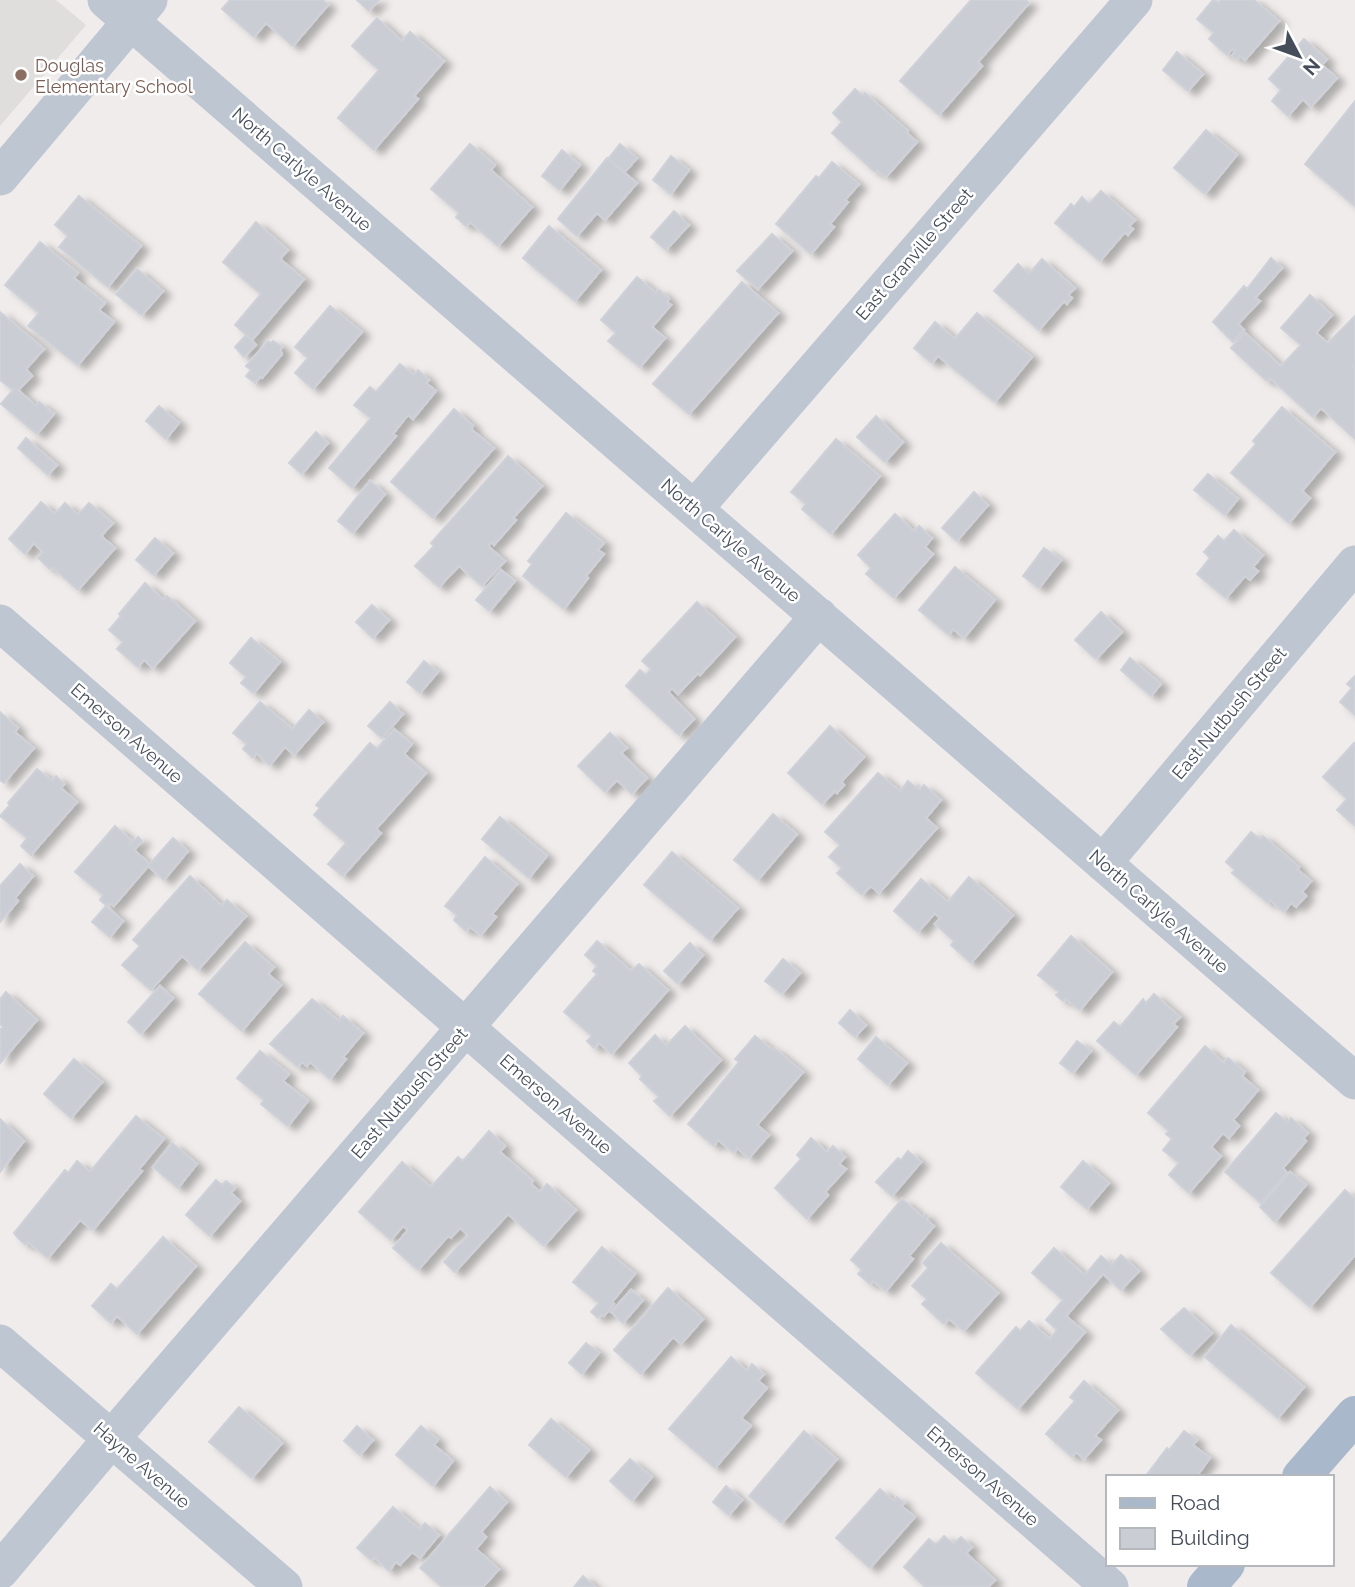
<svg xmlns="http://www.w3.org/2000/svg" width="1355" height="1587" font-family="Raleway,sans-serif">
<defs>
<filter id="shadow"><feDropShadow dx="8" dy="4.5" stdDeviation="3.5" flood-color="#0004"/></filter>
</defs>
<rect width="100%" height="100%" fill="#efeceb"/>
<path fill="#e0dddd" d="M0 0H56L86 25 0 126Z"/>
<path fill="#cbcdd4" stroke="#cfd1d8" stroke-width="2" filter="url(#shadow)" d="M230 0H323L328 5 293 46 266 23 254 37 222 9Z
M357 0H379L369 11Z
M971 0H1026L1029 3 978 62 982 66 939 115 900 81Z
M1213 0 1219 2 1221 0H1254L1279 21 1245 60 1240 56 1237 59 1232 56 1235 51 1232 49 1227 55 1209 39 1214 33 1197 19Z
M377 18 402 41 410 32 444 61 414 96 418 99 374 150 338 118 379 70 352 46Z
M1304 39 1327 59 1322 65 1337 78 1311 107 1303 99 1288 116 1272 101 1281 90 1269 79Z
M1177 52 1203 74 1188 91 1163 70Z
M855 89 863 96 865 93 908 131 907 133 917 142 886 177 877 170 875 172 832 133 842 122 833 113Z
M1355 101V206L1305 164Z
M1206 130 1237 155 1205 194 1174 168Z
M470 144 495 165 491 170 532 207 498 246 470 222 466 226 456 217 459 213 431 189Z
M620 144 637 158 625 172 608 159Z
M562 150 580 165 560 190 542 176Z
M671 156 689 170 671 194 653 180Z
M607 158 637 183 605 220 597 213 577 236 558 219Z
M832 162 859 184 845 200 848 202 830 224 834 227 811 254 776 224 816 176 819 178Z
M1101 191 1135 220 1129 226 1133 229 1128 235 1125 232 1100 261 1055 223 1071 204 1074 207 1082 197 1089 204Z
M79 196 141 246 108 287 59 247 68 236 55 225Z
M674 211 689 225 666 250 651 237Z
M256 222 288 250 280 259 304 279 252 340 235 325 261 294 223 262Z
M549 226 601 270 575 301 523 258Z
M772 234 792 251 758 289 737 271Z
M40 242 78 273 74 278 105 303 99 310 114 322 78 365 28 326 39 313 5 285Z
M1271 258 1282 268 1255 298 1260 301 1238 324 1244 330 1233 342 1213 322 1244 286 1247 289Z
M1042 259 1075 288 1068 295 1072 298 1067 304 1064 301 1039 330 994 291 1018 264 1029 274Z
M137 269 163 291 142 315 116 294Z
M637 277 656 293 659 290 669 299 667 302 671 305 652 327 665 338 640 367 608 341 616 333 601 320Z
M742 282 778 313 689 414 653 384Z
M1310 295 1332 315 1316 333 1328 343 1355 316V363L1353 366 1355 367V439L1321 408 1313 417 1270 378 1267 381 1231 348 1245 333 1281 366 1301 345 1281 328Z
M330 306 362 332 313 389 295 373 308 358 295 347Z
M0 312 44 349 26 369 32 376 18 390 36 406 39 402 54 414 37 434 1 404 13 390 0 380Z
M977 313 1032 357 995 402 938 356 932 363 914 348 935 322 955 339Z
M246 335 256 345 244 357 235 347Z
M268 341 271 343 273 341 282 347 280 350 282 354 262 378 260 377 255 383 246 376 251 370 246 366Z
M400 364 414 375 418 370 429 380 426 383 436 391 413 419 408 415 393 434 396 436 352 488 329 468 371 418 354 405 370 387 376 392Z
M159 406 179 423 166 439 146 421Z
M1282 407 1335 452 1302 491 1310 498 1289 523 1231 473 1256 444 1253 441Z
M454 409 473 426 471 429 494 448 433 518 391 482Z
M876 416 903 442 885 462 857 437Z
M316 432 328 443 302 474 289 463Z
M26 438 57 465 48 475 18 448Z
M836 439 880 476 831 534 802 509 806 504 791 492Z
M508 456 542 486 513 518 516 520 494 545 492 542 488 546 505 561 482 586 459 566 439 587 415 566 434 546 431 543Z
M1208 474 1238 499 1225 515 1194 490Z
M370 481 385 494 353 533 338 521Z
M974 492 988 505 957 541 942 528Z
M41 502 55 514 65 503 78 515 89 503 113 523 101 536 115 548 78 590 52 567 50 569 38 558 43 552 34 543 25 554 9 539Z
M566 513 604 543 598 550 604 554 586 576 588 578 564 609 523 576 532 564 528 561Z
M895 514 914 531 919 526 932 538 925 547 933 554 894 598 866 574 871 568 858 555Z
M1234 530 1263 555 1253 567 1258 571 1250 580 1245 576 1226 598 1197 574 1210 558 1204 552 1218 536 1224 541Z
M155 538 173 553 154 575 136 560Z
M1044 548 1061 560 1039 588 1023 576Z
M955 567 995 600 964 638 953 629 949 635 919 610Z
M501 570 515 581 490 611 476 600Z
M145 583 164 600 167 596 195 621 153 668 144 660 138 667 117 649 123 642 109 630 121 616 119 614Z
M697 602 735 637 700 675 698 673 678 694 672 688 668 692 694 719 679 735 626 686 640 670 646 675 651 669 642 661Z
M372 605 389 620 373 638 356 622Z
M1101 612 1122 632 1096 659 1075 640Z
M251 638 280 662 254 693 241 683 246 677 230 663Z
M1130 658 1161 684 1151 696 1121 670Z
M424 661 438 672 420 693 407 682Z
M1355 676V715L1340 702 1352 688 1347 684Z
M260 702 293 729 309 710 323 722 294 755 285 747 270 765 256 753 253 758 243 749 247 744 233 733Z
M390 702 403 714 382 738 368 726Z
M0 712 18 728 15 732 34 748 4 783 0 780Z
M830 726 864 757 841 782 844 785 837 793 835 791 822 804 788 773Z
M394 729 412 744 404 754 426 773 376 829 381 833 343 876 328 864 346 843 314 815 320 808 316 805 370 743 377 749Z
M610 733 627 748 621 753 647 778 632 794 617 780 605 792 578 766Z
M1354 743 1355 744V826L1337 810 1347 799 1323 777Z
M37 769 52 781 56 776 64 784 61 788 77 802 31 855 21 846 27 838 0 816 10 805 8 803Z
M878 773 900 791 908 781 919 790 924 785 941 800 926 818 937 828 879 893 871 886 862 895 837 873 842 868 829 857 840 845 825 832Z
M773 814 797 834 758 880 734 860Z
M500 817 547 856 529 878 482 839Z
M115 826 131 840 129 843 130 845 138 837 142 841 134 850 150 864 114 906 110 903 107 906 100 900 103 895 75 872Z
M1251 832 1260 839 1263 836 1299 867 1297 869 1311 881 1302 892 1306 896 1296 907 1291 903 1284 912 1270 900 1268 903 1232 873 1235 870 1226 862Z
M173 838 188 851 164 880 148 866Z
M672 852 738 908 710 940 644 885Z
M485 857 517 884 492 914 496 917 481 935 470 927 466 931 454 920 457 915 445 906Z
M20 864 33 876 15 898 18 901 0 922V886Z
M190 876 222 906 227 900 246 916 198 970 182 956 151 990 122 965 140 946 133 940Z
M969 877 1013 915 971 963 951 945 954 941 935 924 940 918 935 913 918 932 894 911 921 879 948 902Z
M106 906 123 921 110 937 92 922Z
M1071 936 1112 972 1080 1010 1065 998 1063 1001 1056 995 1059 992 1038 975Z
M597 941 631 971 639 964 668 990 612 1054 599 1043 594 1048 587 1041 592 1036 564 1012 597 974 593 971 597 966 585 955Z
M245 942 274 967 268 974 281 985 242 1031 199 994Z
M690 943 703 955 678 984 664 971Z
M783 959 800 973 782 994 765 981Z
M160 986 173 998 141 1034 128 1022Z
M6 992 37 1020 1 1062 0 1030 3 1027 0 1024V999Z
M1154 994 1180 1017 1173 1024 1177 1027 1136 1075 1097 1041 1114 1022 1120 1027 1143 999 1146 1003Z
M312 999 339 1021 343 1016 363 1033 343 1057 346 1059 330 1079 310 1062 307 1066 302 1062 298 1067 270 1044Z
M850 1010 866 1025 855 1037 839 1023Z
M685 1026 721 1060 670 1116 654 1101 659 1097 640 1079 642 1076 629 1063 655 1035 666 1046Z
M755 1036 774 1051 775 1049 803 1072 757 1125 769 1135 749 1158 737 1148 734 1153 718 1140 714 1146 688 1124 739 1062 735 1059Z
M876 1037 907 1063 888 1085 858 1059Z
M1077 1041 1091 1051 1073 1073 1060 1063Z
M1205 1046 1224 1063 1228 1058 1245 1072 1242 1076 1258 1090 1233 1120 1239 1126 1229 1138 1223 1133 1211 1147 1221 1156 1189 1193 1169 1175 1179 1163 1163 1150 1172 1139 1166 1134 1169 1131 1148 1113Z
M260 1051 289 1074 283 1081 308 1101 288 1126 261 1104 264 1100 237 1078Z
M74 1059 102 1082 71 1118 44 1094Z
M1276 1113 1288 1123 1291 1118 1308 1133 1303 1138 1306 1141 1283 1168 1287 1173 1261 1203 1225 1172Z
M136 1116 164 1139 139 1169 142 1171 93 1230 80 1220 48 1258 28 1242 26 1245 18 1238 14 1233 65 1170 68 1173 77 1161 90 1172Z
M0 1119 24 1141 0 1172Z
M489 1131 505 1146 500 1152 533 1181 531 1184 540 1192 547 1184 576 1210 544 1246 508 1214 455 1272 444 1262 468 1235 460 1228 451 1238 448 1236 418 1270 393 1248 408 1230 403 1226 391 1240 359 1212 402 1162 431 1187 458 1157 463 1161Z
M811 1138 827 1152 833 1146 845 1157 839 1164 846 1169 825 1192 828 1195 807 1219 775 1188 801 1159 797 1155Z
M172 1143 197 1164 178 1188 153 1167Z
M908 1151 921 1162 892 1196 876 1182 898 1158 901 1160Z
M1083 1161 1109 1183 1087 1209 1061 1187Z
M1290 1172 1306 1185 1275 1222 1260 1207Z
M216 1180 222 1185 226 1181 235 1188 231 1193 240 1201 210 1236 186 1215Z
M1345 1190 1355 1199V1255L1310 1307 1271 1273Z
M902 1199 923 1217 925 1214 928 1216 926 1219 934 1226 909 1256 913 1259 886 1291 873 1281 870 1284 858 1274 862 1270 851 1260Z
M163 1237 196 1266 137 1334 117 1316 111 1323 92 1306 111 1284 117 1289Z
M941 1243 998 1293 964 1331 949 1319 944 1324 922 1304 927 1299 912 1286 928 1268 923 1263Z
M602 1247 635 1274 612 1302 614 1304 604 1316 601 1314 598 1318 591 1312 599 1303 573 1282Z
M1054 1248 1085 1275 1101 1256 1112 1265 1121 1255 1139 1271 1121 1290 1103 1274 1066 1316 1085 1332 1018 1409 976 1373 1016 1327 1020 1331 1029 1321 1050 1339 1057 1330 1046 1320 1063 1300 1032 1273Z
M668 1288 703 1319 681 1344 673 1337 641 1374 614 1350Z
M631 1290 643 1300 623 1323 611 1312Z
M1184 1308 1212 1333 1190 1355 1161 1329Z
M1231 1325 1304 1387 1278 1418 1205 1357Z
M586 1343 599 1353 582 1374 569 1363Z
M731 1357 747 1371 752 1364 764 1374 758 1381 767 1388 741 1418 751 1426 715 1468 669 1429Z
M1084 1381 1118 1410 1095 1436 1101 1440 1084 1459 1076 1452 1072 1457 1046 1434 1075 1401 1070 1397Z
M239 1407 282 1443 252 1478 209 1442Z
M551 1419 589 1450 566 1477 529 1445Z
M357 1426 373 1440 360 1455 344 1441Z
M421 1426 438 1440 434 1445 453 1461 433 1486 396 1455Z
M804 1431 837 1459 782 1523 749 1496Z
M1184 1431 1197 1440 1193 1445 1210 1458 1196 1477H1145L1167 1448 1169 1450Z
M630 1459 652 1477 632 1501 610 1481Z
M726 1486 742 1500 729 1515 713 1502Z
M490 1487 507 1502 481 1532 486 1537 476 1549 499 1569 483 1587H442L420 1568Z
M880 1489 894 1501 897 1497 904 1503 901 1506 915 1517 870 1568 836 1538Z
M393 1507 419 1529 425 1523 439 1535 420 1558 412 1552 400 1565 396 1562 389 1571 374 1557 371 1560 357 1548Z
M944 1536 953 1544 961 1537 972 1547 966 1553 995 1580 988 1587H925L904 1567 929 1539 936 1545Z
M583 1576 595 1587H574Z"/>
<g fill="none" stroke-linecap="round" stroke-linejoin="round">
<path stroke="#bec6d2" stroke-width="37" d="M106 0 1355 1081
M0 177 149 0
M695 508 1134 0
M0 623 1110 1587
M1103 863 1355 564
M0 1343 284 1587
M0 1571 112 1438 819 616"/>
<path stroke="#aab8cc" stroke-width="38" d="M1301 1477 1355 1415
M1206 1587 1226 1564"/>
</g>
<circle fill="#8d6e63" stroke="#fff" stroke-width="2.5" cx="21" cy="75" r="7"/>
<g text-anchor="middle" dominant-baseline="central" stroke-width="5" stroke-linejoin="round" paint-order="stroke">
<g font-size="18" fill="#785e54" stroke="#fff" text-anchor="start">
<text x="35" y="65">Douglas<tspan x="35" dy="21">Elementary School</tspan></text>
</g>
<g font-size="18" fill="#444d59" stroke="#fff">
<text transform="translate(302 169) rotate(41)">North Carlyle Avenue</text>
<text transform="translate(914 254) rotate(-49)">East Granville Street</text>
<text transform="translate(731 540) rotate(41)">North Carlyle Avenue</text>
<text transform="translate(1229 713) rotate(-50)">East Nutbush Street</text>
<text transform="translate(127 733) rotate(41)">Emerson Avenue</text>
<text transform="translate(1159 911) rotate(41)">North Carlyle Avenue</text>
<text transform="translate(409 1093) rotate(-49)">East Nutbush Street</text>
<text transform="translate(556 1104) rotate(41)">Emerson Avenue</text>
<text transform="translate(142 1465) rotate(41)">Hayne Avenue</text>
<text transform="translate(983 1476) rotate(41)">Emerson Avenue</text>
</g>
</g>
<rect x="1106" y="1475" width="228" height="91" fill="#ffffff" stroke="#b4b8bd" stroke-width="2"/>
<rect x="1120" y="1498" width="35" height="10" fill="#aab8cc" stroke="#b4b8bd" stroke-width="2"/>
<text x="1170" y="1510" font-size="21" fill="#444d59">Road</text>
<rect x="1120" y="1528" width="35" height="21" fill="#cbcdd4" stroke="#b4b8bd" stroke-width="2"/>
<text x="1170" y="1545" font-size="21" fill="#444d59">Building</text>
<g transform="translate(1299 56) rotate(131)" stroke="#ffffff" stroke-width="5" paint-order="stroke">
<path d="M0-5L12 26L0 18L-12 26Z" fill="#444d59"/>
<text y="-10" font-size="19" font-weight="bold" text-anchor="middle" fill="#444d59">N</text>
</g>
</svg>
